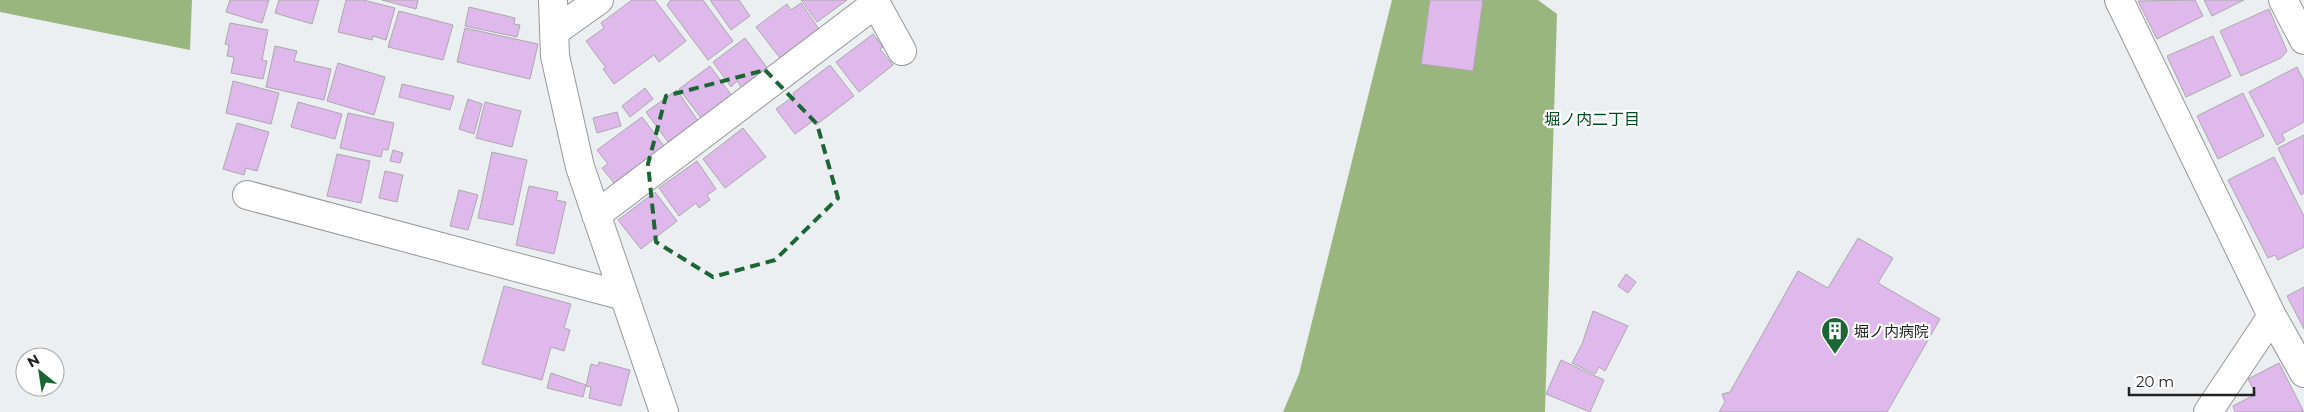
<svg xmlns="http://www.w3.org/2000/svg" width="2304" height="412" font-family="Montserrat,'Noto Sans JP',sans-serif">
<rect width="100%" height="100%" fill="#eceff2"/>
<path fill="#9ab67f" d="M0 0H192L190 50 0 12Z
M1392 0H1538L1557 14 1545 412H1283L1299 374Z"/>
<path fill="#e0b9ec" stroke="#aba8ac" d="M230 0H269L262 23 226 12Z
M279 0H319L312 24 275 13Z
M346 0H363L395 8 386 40 373 36 372 40 338 32Z
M382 0H418L416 9Z
M632 0H655L686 41 659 62 654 55 614 84 603 69 606 68 586 41 604 28 601 23Z
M671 0H703L733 41 708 60 667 5Z
M710 0H739L750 16 731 30Z
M801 0H847L817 22Z
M1430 0H1483L1473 71 1421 64Z
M2195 0 2203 16 2157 39 2138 1Z
M2204 0H2244L2212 16Z
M801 3 819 29 780 58 756 27 787 4 791 10Z
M469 7 515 18 514 24 520 25 517 37 465 26Z
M2269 9 2287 51 2281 58 2241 76 2220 31Z
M399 11 453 25 443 60 388 47Z
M230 23 268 30 262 60 267 61 263 79 231 73 234 57 227 56 229 45 225 44Z
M465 28 538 44 530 79 457 62Z
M873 34 883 47 880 49 893 65 859 92 836 62Z
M2213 36 2231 76 2186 97 2167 56Z
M745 38 768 69 742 88 737 81 731 87 713 62Z
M275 46 297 51 294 61 331 69 324 100 266 87Z
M338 63 385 77 374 115 327 101Z
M830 65 854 96 816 125 813 121 795 134 776 109 794 96 793 93Z
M710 66 732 96 701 118 679 89Z
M2297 67 2304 81V122L2282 134 2285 140 2277 145 2249 92Z
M233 81 279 93 271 124 226 113Z
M402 84 454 96 450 110 399 97Z
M645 88 653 99 630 117 622 106Z
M677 90 698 121 668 142 646 112Z
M2243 93 2264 136 2218 159 2197 116Z
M468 99 482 104 474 134 459 129Z
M298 102 342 114 335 139 291 127Z
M485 102 521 111 512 147 476 138Z
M617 112 621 126 597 133 593 118Z
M348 113 394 123 388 150 383 149 381 157 340 148Z
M642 117 664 146 614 183 602 168 608 164 597 150Z
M237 123 269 132 257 171 246 168 244 175 223 169Z
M743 128 766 157 725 188 703 159Z
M2304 135V193L2301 195 2278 148Z
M393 150 403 153 400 163 390 161Z
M492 152 527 160 513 225 478 218Z
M337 154 370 161 361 203 327 196Z
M2274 157 2304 216V247L2278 260 2275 255 2268 258 2228 180Z
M697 161 716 189 707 195 710 200 699 208 696 203 679 216 659 188Z
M385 171 403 175 397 202 379 198Z
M529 186 558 192 556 200 566 202 554 254 516 245Z
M459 190 478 195 468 230 450 226Z
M655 192 677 221 641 249 618 220Z
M1858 238 1893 258 1878 283 1940 319 1887 412H1719L1725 402 1722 394 1730 392 1798 271 1828 288Z
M1626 274 1636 282 1628 293 1618 286Z
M504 286 571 304 564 328 570 330 564 351 551 347 542 380 482 364Z
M2304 287V329L2287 296Z
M1593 311 1628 326 1605 371 1599 367 1595 374 1572 363 1582 344Z
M1561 360 1604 380 1590 412 1546 394Z
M599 362 630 370 621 406 589 398 591 387 586 386 591 364 598 366Z
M2279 363 2304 412H2235L2233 406 2256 394 2248 379Z
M551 373 586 385 583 397 547 388Z"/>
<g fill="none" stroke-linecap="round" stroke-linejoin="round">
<defs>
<path id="street" d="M553 0 555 56 580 167 664 412
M874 0 902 51
M2119 0 2272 316 2304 373
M2283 0 2304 40
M554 32 599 0
M247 195 624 296
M596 215 875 4
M2208 412 2272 316"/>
</defs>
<use href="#street" stroke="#96989b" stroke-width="30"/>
<use href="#street" stroke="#fff" stroke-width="28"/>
</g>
<path fill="none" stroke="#1b6634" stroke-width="4" stroke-dasharray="10 6" stroke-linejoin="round" d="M765 70 817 124 838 198 775 260 713 277 656 242 648 164 666 96Z"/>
<defs>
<symbol id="building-pin" viewBox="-11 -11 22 30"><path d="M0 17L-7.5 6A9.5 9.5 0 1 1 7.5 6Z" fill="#1b6634" stroke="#fff"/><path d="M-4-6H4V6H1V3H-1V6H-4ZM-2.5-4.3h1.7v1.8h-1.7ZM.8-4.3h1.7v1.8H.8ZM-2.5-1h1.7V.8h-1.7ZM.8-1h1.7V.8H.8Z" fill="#fff"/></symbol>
</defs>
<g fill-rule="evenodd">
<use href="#building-pin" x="1819" y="315" width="32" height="43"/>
</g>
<g text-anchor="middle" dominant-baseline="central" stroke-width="4.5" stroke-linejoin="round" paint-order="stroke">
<g font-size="15" fill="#212223" stroke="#fff" text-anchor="start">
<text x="1854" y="331">堀ノ内病院</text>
</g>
<g font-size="16" fill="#004b1f" stroke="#fff">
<text x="1592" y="119">堀ノ内二丁目</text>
</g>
</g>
<g transform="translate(40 372) rotate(330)"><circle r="24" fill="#ffffff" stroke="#a6a7a7"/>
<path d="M0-4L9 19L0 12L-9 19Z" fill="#1b6634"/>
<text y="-8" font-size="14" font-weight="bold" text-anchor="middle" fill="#212223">N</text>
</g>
<path d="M2129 387v8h125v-8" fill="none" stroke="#212223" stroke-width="2.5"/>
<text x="2136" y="387" font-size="15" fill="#212223" stroke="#ffffff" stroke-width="4" paint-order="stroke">20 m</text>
</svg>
